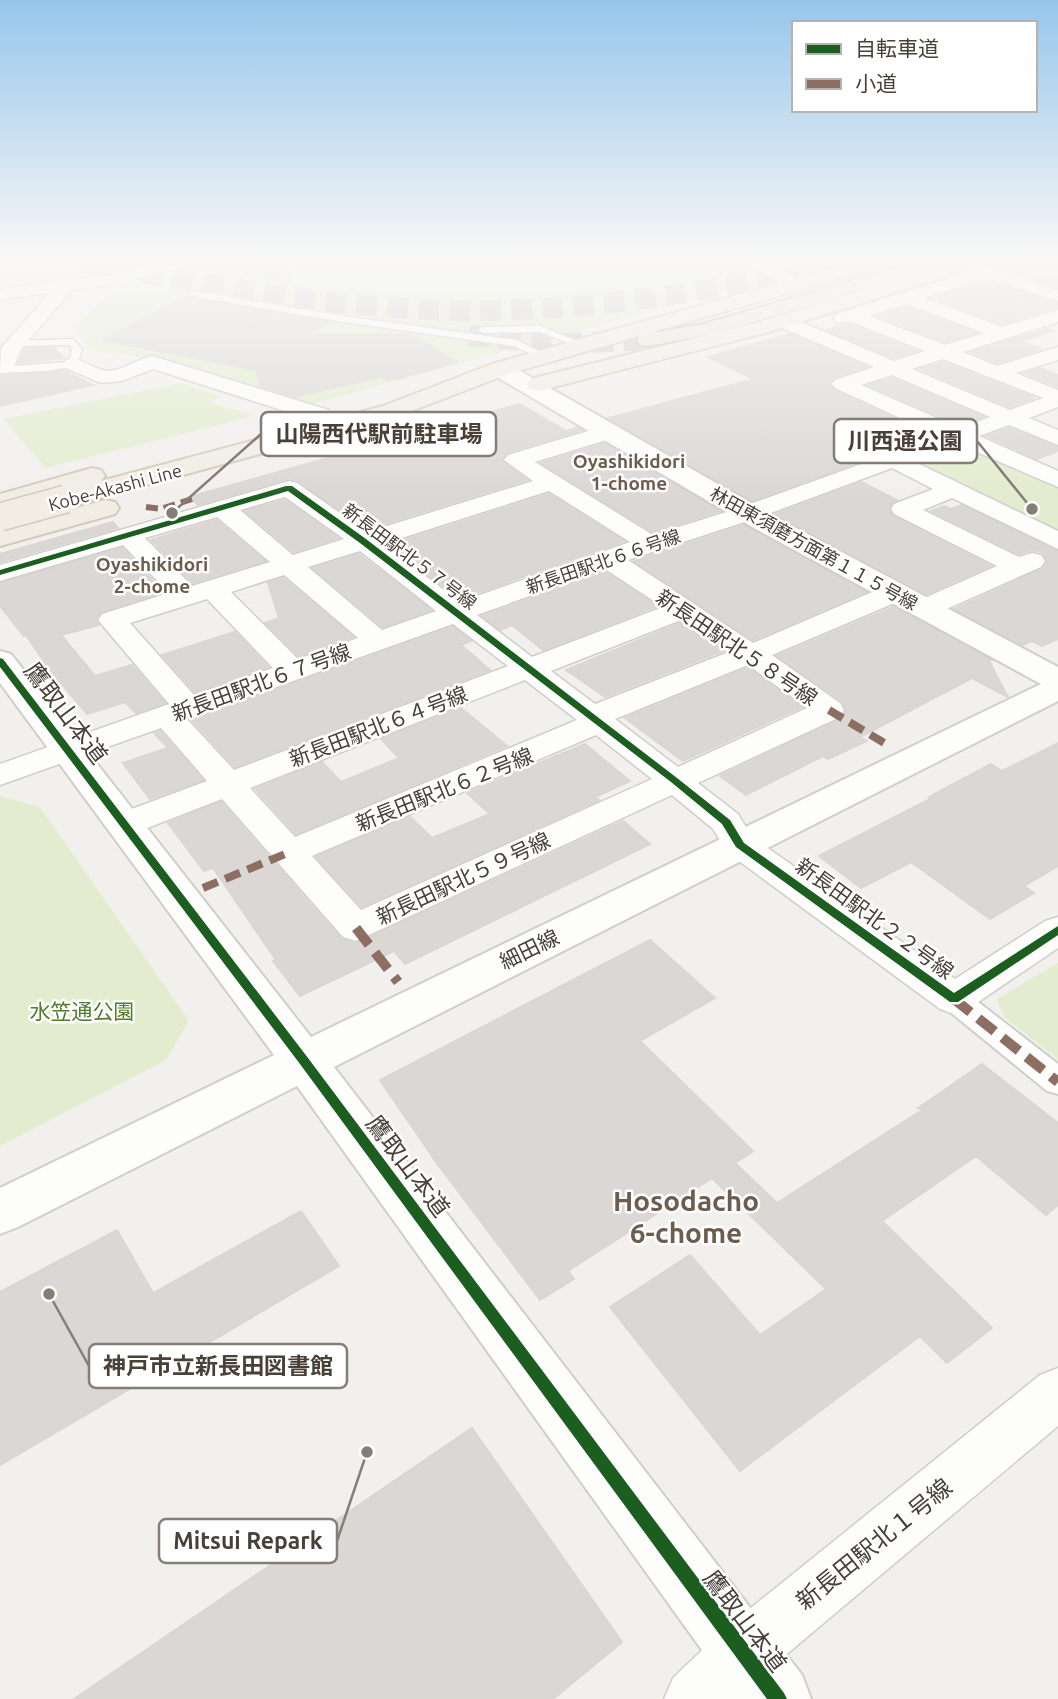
<svg xmlns="http://www.w3.org/2000/svg" width="1058" height="1699" font-family="Ubuntu,'Noto Sans JP',sans-serif">
<rect width="100%" height="100%" fill="#f2f0ed"/>
<path fill="#e3ecce" d="M209 260H751L776 277 305 406 154 359 90 350 73 327 116 288Z
M180 383 221 396 210 402 255 416 46 468 3 419Z
M951 445 971 446 1058 484V534L914 465 915 459Z
M0 796 40 807 189 1021 166 1060 0 1146Z
M1058 963V1059L1004 1017 997 999Z"/>
<path fill="#dad7d4" stroke="#dad7d3" stroke-width="2" d="M1039 260H1058V287L1005 270Z
M987 281 1058 303V307L1003 324 932 298Z
M187 296 327 322 306 335H411L457 362 401 378 387 380 381 376 296 397 261 386 256 370 102 340Z
M906 307 976 333 945 342 877 316Z
M843 325H850L917 351 894 358 826 330Z
M1046 329 1053 331 1020 341 1041 349 1033 352 997 363 971 352Z
M790 334 867 367 833 378 829 384 834 390 932 436 752 501 608 418 754 379 708 357Z
M25 348H54L64 358 18 363Z
M943 362 1033 397 1029 398 1032 399 1010 407 920 369Z
M1040 368 1058 375V387L1024 373Z
M65 371 93 385 0 406V376Z
M892 378 983 417 960 425 868 385Z
M520 404 566 431 578 427 582 430 506 453 502 462 527 480 367 529 298 481 290 478 198 505 189 497Z
M1009 428 1058 447V451L1037 459 986 436Z
M605 443 720 511 653 532 541 463Z
M861 482 897 500 889 508 893 516 991 566 927 594 776 514Z
M549 494 624 541 460 599 389 545Z
M285 500 338 538 294 552 245 511Z
M961 505 1058 551V639L1042 646 1032 641 1023 645 954 609 1042 569 1047 562 1042 552 1031 550 1019 554 931 511 944 506 951 509Z
M216 520 265 561 193 583 151 540Z
M113 522 118 528 0 562V554Z
M744 525 751 529 866 592 753 640 634 561Z
M122 548 164 592 101 612 95 620 99 625 61 635 95 676 132 665 165 703 136 713 125 702 87 714 61 683 59 684 26 635 24 636 0 606V583Z
M359 554 431 610 383 627 313 568Z
M605 572 657 606 543 650 512 625 500 630 482 616Z
M283 578 353 637 299 656 265 623 279 618 268 583Z
M893 607 992 660 989 661 1008 697 972 678 860 737 867 741 828 759 823 756 746 795 720 776 841 719 846 711 842 701 777 656Z
M681 623 723 651 605 697 566 670Z
M453 627 471 641 461 645 490 670 235 767 192 720Z
M235 632 268 667 195 692 162 655Z
M748 668 802 707 683 761 625 718Z
M461 708 507 746 296 834 255 789 322 762 341 782 399 758 381 739Z
M160 731 203 780 150 799 123 763 168 748 154 733Z
M1058 743V866L1024 886 1034 893 990 919 911 862 861 888 819 856 930 799 929 797 991 764 1002 771Z
M585 744 630 781 595 797 599 800 362 907 316 857 410 817 432 838 490 814 467 793Z
M221 802 341 939 355 944 623 821 650 844 405 964 394 951 300 996 273 961 276 960 213 868 204 871 168 823Z
M650 940 715 998 640 1041 753 1151 735 1163 777 1203 922 1110 918 1108 982 1064 1058 1123V1205L1046 1215 976 1156 882 1221 992 1328 947 1363 920 1336 740 1471 610 1307 690 1255 760 1335 826 1289 712 1178 568 1271 574 1279 540 1300 436 1162 380 1080Z
M301 1211 339 1266 0 1465V1292L117 1230 153 1293Z
M472 1428 622 1642 553 1699H74Z"/>
<g fill="none" stroke-linecap="round" stroke-linejoin="round">
<path stroke="#d0cdc9" stroke-width="21" stroke-dasharray="21 10" stroke-linecap="butt" d="M81 260C200 284 321 306 442 310 579 314 713 292 845 260
M230 260 293 274
M469 335 551 344 648 340"/>
<defs>
<path id="service" d="M194 291 344 316 516 340 549 356 540 358 514 346 344 322 191 296 189 294Z
M540 326 587 345 579 347 539 332 483 333 478 330 483 327Z
M73 339 82 349 77 366 47 371 0 373V367L69 362 72 349 70 345 15 346 12 345V341Z"/>
<path id="pedestrian" d="M954 988 964 991 1058 1064V1094L1047 1091 944 1007 939 999 944 991Z"/>
<path id="minor" d="M168 260H197L194 264 116 284 72 290 21 349 14 367 0 374 1 348 50 293 0 299V289L115 274Z
M736 260C759 260 785 265 800 284L797 288H785L779 282Z
M966 260 1058 290V301L987 278 924 298 1003 327 1058 310V322L963 352 997 366 1058 347V360L1016 373 1058 390V407L1029 418 1058 430V445L1009 425 979 436 1058 471V487L958 444 913 461 1058 531V549L952 498 923 510 1019 557 1032 553 1041 555 1045 561 1041 567 933 615 923 617 913 615 909 609 913 603 997 566 894 514 891 509 894 504 933 489 892 468 760 517 628 560 753 643 884 587 894 585 904 587 908 593 904 599 772 655 840 703 844 710 840 717 698 783 738 814 752 837 955 979 1045 921 1058 917V948L968 1009 954 1014 940 1009 728 853 713 829 672 795 356 941 343 937 222 799 137 832 125 835 113 832 108 824 113 816 207 781 161 728 0 785V764L169 704 98 620 102 614 169 593 123 545 0 581V565L289 481 297 483 367 532 533 481 504 460 508 455 608 425 616 427 619 432 616 437 535 462 653 535 742 507 939 436 835 388 832 384 835 380 874 367 775 325 773 321 775 317H789L894 361 925 351 851 322H836L834 318 836 314 970 272 958 265ZM906 304 984 333 945 345 869 316ZM943 359 1043 398 1010 410 912 369ZM892 375 990 417 960 428 861 385ZM549 491 630 542 460 602 383 544ZM285 497 344 539 293 555 240 510ZM217 517 270 562 192 586 145 538ZM360 551 436 611 382 630 308 567ZM605 569 663 607 532 657 477 615ZM284 575 358 638 298 659 231 592ZM207 599 273 668 194 695 130 623ZM681 620 729 652 595 704 551 671ZM453 624 508 666 234 770 187 719ZM748 665 807 708 678 767 615 719ZM525 680 577 720 295 837 250 788ZM596 735 652 779 361 910 312 856Z
M152 356 329 410 332 415 329 420H313L153 369 122 381 101 383 66 368 63 364 66 360C83 356 93 371 109 371 123 370 138 359 152 356Z
M1058 1368V1426L763 1674 737 1699H664L673 1678 721 1632 1040 1375Z"/>
<path id="tertiary" d="M500 362 508 364 772 515 1058 667V701L334 1067 802 1675 811 1699H737L297 1086 18 1227 0 1234V1188L274 1055 0 683V651L11 654 311 1037 1041 684 752 527 492 374 489 369 492 364Z"/>
<path id="primary" d="M861 260H891L889 264 508 374 399 416 66 507 57 505 53 499 56 495 0 510V494L92 468 101 470 105 476 101 481 383 406 492 364Z
M961 260H989L987 264 769 332 538 391 530 389 527 384 530 379 755 323Z
M105 500 115 502 119 508 115 514 0 546V529Z"/>
<path id="motorway" d="M923 260H952L950 264 713 334 648 346 640 345 637 340 640 335 703 324Z"/>
</defs>
<use href="#service" stroke="#d0ceca" stroke-width="3"/>
<use href="#pedestrian" stroke="#d0ceca" stroke-width="4"/>
<use href="#minor" stroke="#d0ceca" stroke-width="3"/>
<use href="#tertiary" stroke="#d0ceca" stroke-width="4"/>
<use href="#primary" stroke="#d4caba" stroke-width="4"/>
<use href="#motorway" stroke="#cabaa8" stroke-width="4"/>
<use href="#service" fill="#fdfdfc" fill-rule="evenodd"/>
<use href="#pedestrian" fill="#fdfdfc" fill-rule="evenodd"/>
<use href="#minor" fill="#fdfdfc" fill-rule="evenodd"/>
<use href="#tertiary" fill="#fdfdfc" fill-rule="evenodd"/>
<use href="#primary" fill="#f1ede5" fill-rule="evenodd"/>
<use href="#motorway" fill="#ece5db" fill-rule="evenodd"/>
<defs>
<path id="primary-bridge" d="M0 517 66 499"/>
</defs>
<use href="#primary-bridge" stroke="#d4caba" stroke-width="30" stroke-linecap="butt"/>
<use href="#primary-bridge" stroke="#f1ede5" stroke-width="27"/>
<path stroke="#8d6e63" stroke-width="6" stroke-dasharray="12 6" stroke-linecap="butt" d="M146 507 161 509 192 499"/>
<path stroke="#8d6e63" stroke-width="8" stroke-dasharray="16 8" stroke-linecap="butt" d="M829 710 886 744
M203 888 290 852"/>
<path stroke="#8d6e63" stroke-width="10" stroke-dasharray="21 10" stroke-linecap="butt" d="M356 928 398 982
M954 999 1058 1082"/>
<defs>
<path id="cycleway" d="M286 486H292L366 539 677 778 730 820 744 843 954 993 1058 926V935L958 1002H950L736 847 722 824 671 782 360 543 288 491 0 575V570Z
M0 658 3 659 308 1058 784 1693 787 1699H767L300 1064 0 667Z"/>
</defs>
<use href="#cycleway" stroke="#fff" stroke-width="5"/>
<use href="#cycleway" fill="#1b5e20" fill-rule="evenodd"/>
</g>
<linearGradient id="sky" x2="0" y2="1"><stop stop-color="#97c6eb"/><stop offset="0.52" stop-color="#f9f8f7"/><stop offset="1" stop-color="#f9f8f7" stop-opacity="0"/></linearGradient>
<rect width="1058" height="498" fill="url(#sky)"/>
<g text-anchor="middle" dominant-baseline="central" stroke-width="5" stroke-linejoin="round" paint-order="stroke">
<g font-size="18" fill="#494138" stroke="#fff">
<text transform="translate(115 487) rotate(-15)">Kobe-Akashi Line</text>
<text transform="translate(814 548) rotate(29)">林田東須磨方面第１１５号線</text>
<text transform="translate(410 556) rotate(37)">新長田駅北５７号線</text>
<text transform="translate(603 561) rotate(-19)">新長田駅北６６号線</text>
</g>
<g font-size="19" font-weight="bold" fill="#6c5d4f" stroke="#fff">
<text x="629" y="461">Oyashikidori<tspan x="629" dy="22">1-chome</tspan></text>
<text x="152" y="564">Oyashikidori<tspan x="152" dy="22">2-chome</tspan></text>
</g>
<g font-size="21" fill="#494138" stroke="#fff">
<text transform="translate(737 647) rotate(34)">新長田駅北５８号線</text>
<text transform="translate(261 682) rotate(-20)">新長田駅北６７号線</text>
<text transform="translate(378 726) rotate(-21)">新長田駅北６４号線</text>
<text transform="translate(444 789) rotate(-22)">新長田駅北６２号線</text>
<text transform="translate(463 878) rotate(-25)">新長田駅北５９号線</text>
<text transform="translate(875 918) rotate(36)">新長田駅北２２号線</text>
<text transform="translate(529 949) rotate(-26)">細田線</text>
</g>
<g font-size="21" fill="#527b2b" stroke="#fff">
<text x="82" y="1011">水笠通公園</text>
</g>
<g font-size="24" fill="#494138" stroke="#fff">
<text transform="translate(66 713) rotate(53)">鷹取山本道</text>
<text transform="translate(408 1166) rotate(53)">鷹取山本道</text>
<text transform="translate(874 1544) rotate(-39)">新長田駅北１号線</text>
<text transform="translate(745 1621) rotate(53)">鷹取山本道</text>
</g>
<g font-size="28" font-weight="bold" fill="#6c5d4f" stroke="#fff">
<text x="686" y="1200">Hosodacho<tspan x="686" dy="32">6-chome</tspan></text>
</g>
</g>
<path fill="none" stroke="#847e77" stroke-width="2.5" d="M172 513L261 434M1032 509L977 441M49 1294L89 1366M367 1452L337 1541"/>
<g fill="#847e77" stroke="#fff" stroke-width="2.5">
<circle cx="172" cy="513" r="7"/>
<circle cx="1032" cy="509" r="7"/>
<circle cx="49" cy="1294" r="7"/>
<circle cx="367" cy="1452" r="7"/>
</g>
<g fill="#fff" stroke="#847e77" stroke-width="2.5">
<rect x="261" y="412" width="235" height="44" rx="7"/>
<rect x="834" y="419" width="143" height="44" rx="7"/>
<rect x="89" y="1344" width="258" height="44" rx="7"/>
<rect x="159" y="1519" width="178" height="44" rx="7"/>
</g>
<g font-size="23" text-anchor="middle" font-weight="bold" fill="#494138">
<text x="379" y="442">山陽西代駅前駐車場</text>
<text x="905" y="449">川西通公園</text>
<text x="218" y="1374">神戸市立新長田図書館</text>
<text x="248" y="1549">Mitsui Repark</text>
</g>
<rect x="792" y="21" width="245" height="91" fill="#ffffff" stroke="#b6b3af" stroke-width="2"/>
<rect x="806" y="44" width="35" height="10" fill="#1b5e20" stroke="#b6b3af" stroke-width="2"/>
<text x="855" y="56" font-size="21" fill="#494138">自転車道</text>
<rect x="806" y="79" width="35" height="10" fill="#8d6e63" stroke="#b6b3af" stroke-width="2"/>
<text x="855" y="91" font-size="21" fill="#494138">小道</text>
</svg>
